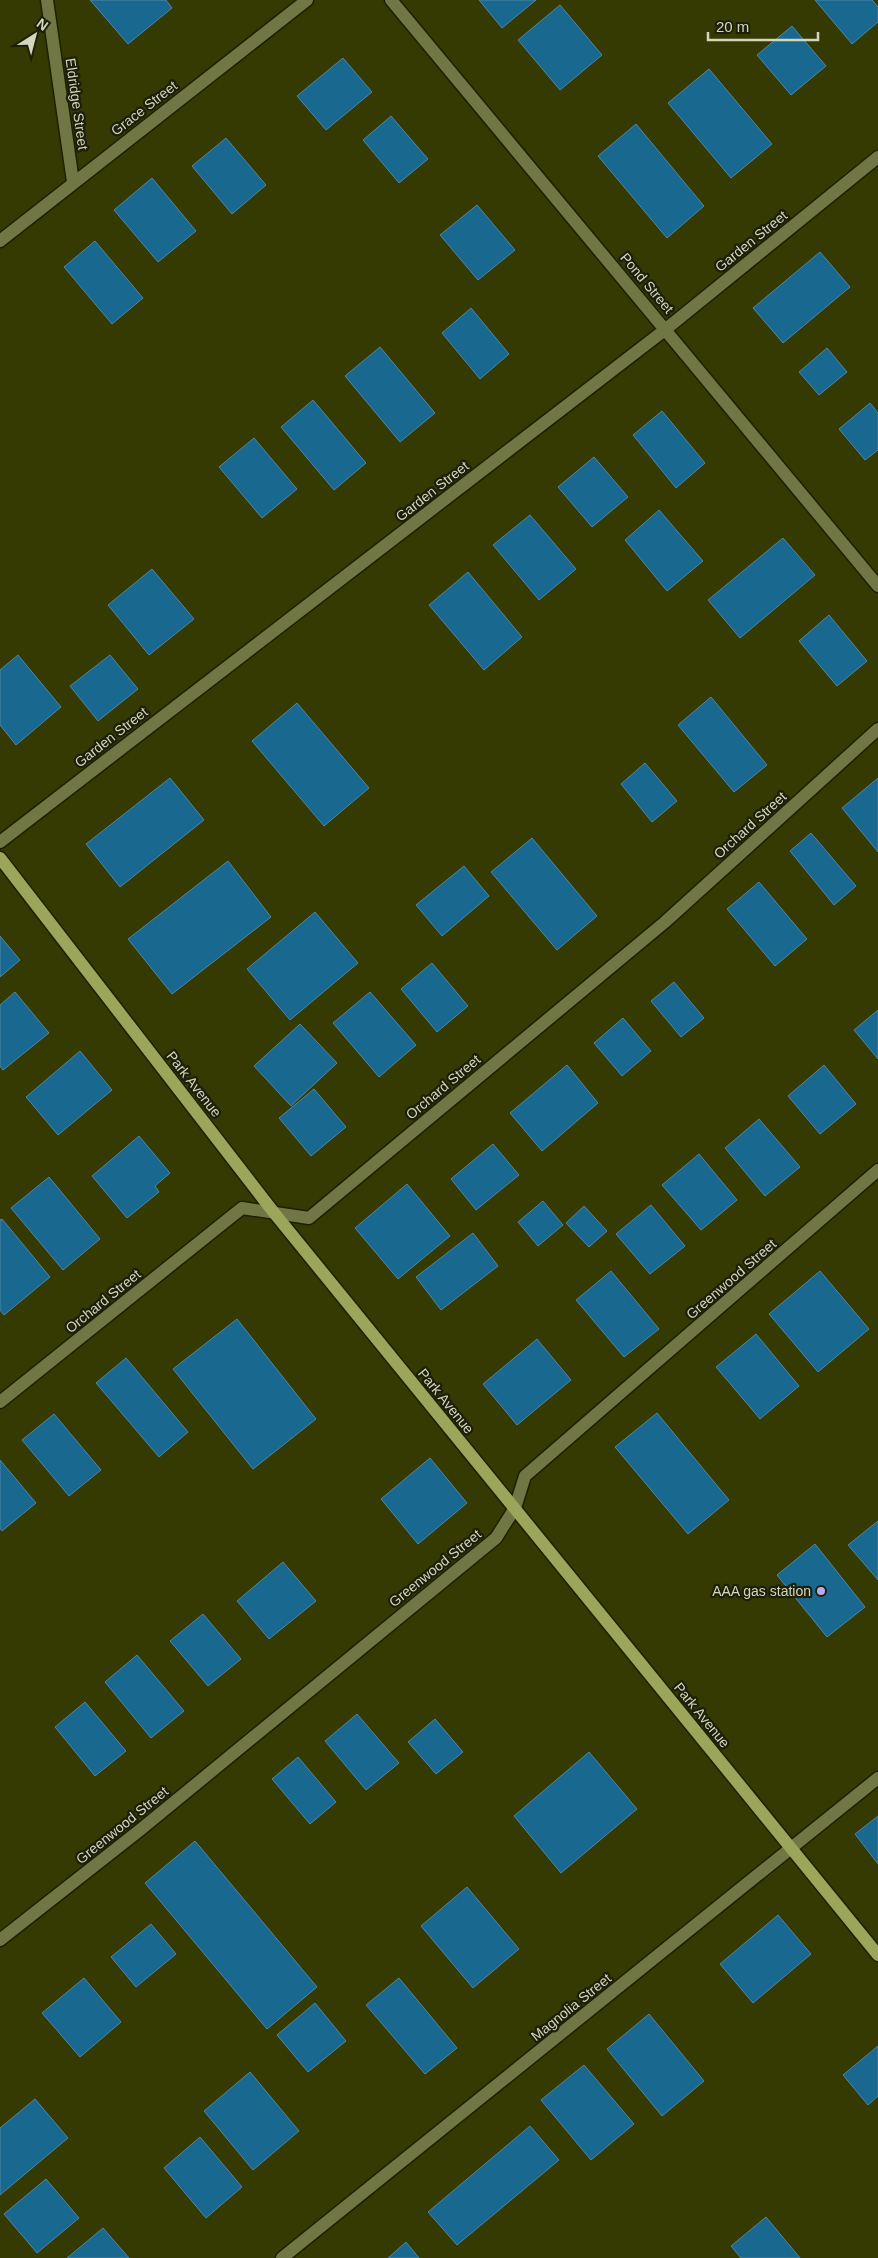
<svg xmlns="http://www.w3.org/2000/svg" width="878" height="2258" font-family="Helvetica,sans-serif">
<rect width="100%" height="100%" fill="#353a03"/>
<path fill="#18688f" stroke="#5186a4" d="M90 0H166L172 8 128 44Z
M479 0H536L502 28Z
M815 0H872L878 7V22L852 44Z
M560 5 602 55 560 90 518 40Z
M792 26 826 66 791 95 757 55Z
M343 58 372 92 326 130 297 96Z
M709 69 772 144 731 178 668 103Z
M391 116 428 159 399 183 363 140Z
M636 124 704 206 667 238 598 156Z
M226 138 266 185 232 214 192 166Z
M152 178 196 231 158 262 114 210Z
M477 205 515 250 478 280 440 235Z
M95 241 143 298 112 324 64 267Z
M820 252 850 287 783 343 753 308Z
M471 308 509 354 480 379 442 333Z
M380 347 435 413 400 442 345 376Z
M827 348 847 372 819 395 799 372Z
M313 400 366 463 334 490 281 427Z
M870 403 878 413V450L865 460 839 429Z
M662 411 705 463 676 488 633 435Z
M254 438 297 489 262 518 219 467Z
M594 457 628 497 592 527 558 487Z
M659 510 703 561 667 591 625 540Z
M530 515 576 569 539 600 493 545Z
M783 538 815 575 740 638 708 600Z
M152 569 194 619 149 655 108 605Z
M468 572 522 637 484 670 429 605Z
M829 615 867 661 837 686 799 641Z
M18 655 61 707 16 745 0 725V670Z
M110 655 138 689 98 721 70 686Z
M711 697 767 765 734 792 678 725Z
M297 703 369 788 324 826 252 741Z
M645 763 677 801 652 822 621 784Z
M170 778 204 820 120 887 86 844Z
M878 778V852L842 808Z
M811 833 856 886 834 905 790 851Z
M532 838 597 916 557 950 491 872Z
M228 861 271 917 172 994 128 939Z
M464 866 489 896 442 936 416 905Z
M759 882 807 939 775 966 727 909Z
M315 912 358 963 290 1020 247 969Z
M0 936 20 960 0 977Z
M432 963 468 1006 437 1032 401 989Z
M674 982 704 1018 681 1037 651 1001Z
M15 992 49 1033 3 1070 0 1066V1005Z
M370 992 416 1045 379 1077 333 1023Z
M878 1010V1059L854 1030Z
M623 1018 651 1051 622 1076 594 1043Z
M300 1024 337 1063 291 1106 254 1066Z
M80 1051 112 1090 58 1135 26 1097Z
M567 1065 598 1103 542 1151 510 1113Z
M824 1065 856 1104 820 1134 788 1096Z
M314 1089 346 1127 311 1156 279 1118Z
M759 1119 800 1167 765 1196 725 1148Z
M139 1136 170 1173 155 1186 159 1192 127 1218 92 1176Z
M493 1144 519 1175 476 1210 451 1179Z
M699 1154 737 1200 701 1230 662 1185Z
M49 1177 100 1239 63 1270 11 1208Z
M407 1184 450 1236 398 1279 355 1228Z
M543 1201 563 1225 538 1246 518 1222Z
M651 1205 685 1246 650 1274 616 1234Z
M584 1206 607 1231 589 1247 566 1223Z
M2 1219 50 1277 4 1315 0 1310V1220Z
M473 1233 498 1266 441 1310 416 1277Z
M611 1271 659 1329 624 1357 576 1300Z
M820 1271 869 1329 818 1372 769 1314Z
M237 1319 316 1419 253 1469 173 1369Z
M756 1334 799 1386 760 1419 716 1367Z
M537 1339 571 1380 517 1425 483 1384Z
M126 1358 188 1432 159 1457 96 1383Z
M657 1413 729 1500 688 1534 615 1447Z
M54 1414 101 1470 69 1496 22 1440Z
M430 1458 467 1503 418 1544 381 1499Z
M0 1460 36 1503 2 1531 0 1528Z
M878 1521V1580L848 1545Z
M815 1544 865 1607 827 1637 777 1575Z
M283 1562 316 1601 269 1639 237 1601Z
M203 1614 241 1659 208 1686 170 1641Z
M137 1655 184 1711 151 1738 105 1682Z
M85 1702 126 1751 95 1776 55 1727Z
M357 1714 399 1763 366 1790 325 1741Z
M435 1719 463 1752 436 1774 408 1742Z
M589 1752 637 1809 561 1873 514 1816Z
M298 1757 336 1802 310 1824 272 1779Z
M878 1816V1864L855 1834Z
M195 1841 317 1987 267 2029 145 1883Z
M467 1887 519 1949 473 1988 421 1926Z
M778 1915 811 1954 753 2003 720 1964Z
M151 1924 176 1954 136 1987 111 1957Z
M84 1978 121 2022 80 2057 42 2013Z
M399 1978 457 2048 425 2074 366 2005Z
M315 2003 346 2041 308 2072 277 2035Z
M649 2014 704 2081 662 2116 607 2049Z
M878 2046V2096L868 2105 843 2075Z
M584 2065 634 2124 591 2160 541 2100Z
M250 2072 299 2131 253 2170 204 2111Z
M35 2099 68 2138 0 2195V2128Z
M530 2126 559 2160 457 2245 428 2212Z
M200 2137 242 2187 206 2218 164 2168Z
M46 2179 79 2218 37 2253 4 2214Z
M766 2217 800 2258H741L731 2246Z
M103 2228 129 2258H67Z
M406 2242 419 2258H388Z"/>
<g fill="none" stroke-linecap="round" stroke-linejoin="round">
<defs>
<path id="street" d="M47 0 73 182
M391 0 878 586
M0 241 307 0
M0 842 666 329 878 157
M0 1402 242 1208 309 1218 665 922 878 729
M0 1940 140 1830 496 1538 515 1508 525 1476 878 1170
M282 2258 878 1778"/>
<path id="primary" d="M0 858 275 1214 878 1955"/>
</defs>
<use href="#street" stroke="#1d2000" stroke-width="15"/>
<use href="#primary" stroke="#1d2000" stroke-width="15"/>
<use href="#street" stroke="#707744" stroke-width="12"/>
<use href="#primary" stroke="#9ca65a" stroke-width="12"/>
</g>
<circle fill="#bca9f5" stroke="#1d1f0a" stroke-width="2" cx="821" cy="1591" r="5"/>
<g text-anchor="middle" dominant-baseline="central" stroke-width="4.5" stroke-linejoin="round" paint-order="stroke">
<g font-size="14" fill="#d2d7bc" stroke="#1d1f0a">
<text transform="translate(77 104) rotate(82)">Eldridge Street</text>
<text transform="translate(144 108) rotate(-38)">Grace Street</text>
<text transform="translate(751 241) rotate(-39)">Garden Street</text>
<text transform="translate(647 283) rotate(50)">Pond Street</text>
<text transform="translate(432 491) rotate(-38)">Garden Street</text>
<text transform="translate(111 737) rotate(-38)">Garden Street</text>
<text transform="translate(750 825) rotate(-42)">Orchard Street</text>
<text transform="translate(194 1084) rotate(52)">Park Avenue</text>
<text transform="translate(443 1087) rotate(-40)">Orchard Street</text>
<text transform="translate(731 1279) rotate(-41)">Greenwood Street</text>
<text transform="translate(103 1301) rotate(-39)">Orchard Street</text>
<text transform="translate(446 1401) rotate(51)">Park Avenue</text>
<text transform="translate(435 1568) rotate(-39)">Greenwood Street</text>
<text transform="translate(702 1715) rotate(51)">Park Avenue</text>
<text transform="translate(122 1825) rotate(-39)">Greenwood Street</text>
<text transform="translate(571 2007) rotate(-39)">Magnolia Street</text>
</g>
<g font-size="14" fill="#d2d7bc" stroke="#1d1f0a" text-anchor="end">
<text x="811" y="1591">AAA gas station</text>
</g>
</g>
<g transform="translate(35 35) rotate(36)" stroke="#1d1f0a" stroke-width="4" paint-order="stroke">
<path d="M0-4L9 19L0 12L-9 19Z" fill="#d2d7bc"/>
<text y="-8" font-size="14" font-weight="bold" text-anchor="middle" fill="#d2d7bc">N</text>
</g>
<path d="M708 32v8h110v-8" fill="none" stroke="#d2d7bc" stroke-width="2.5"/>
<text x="716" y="32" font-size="15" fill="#d2d7bc" stroke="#1d1f0a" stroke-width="4" paint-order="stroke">20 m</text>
</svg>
